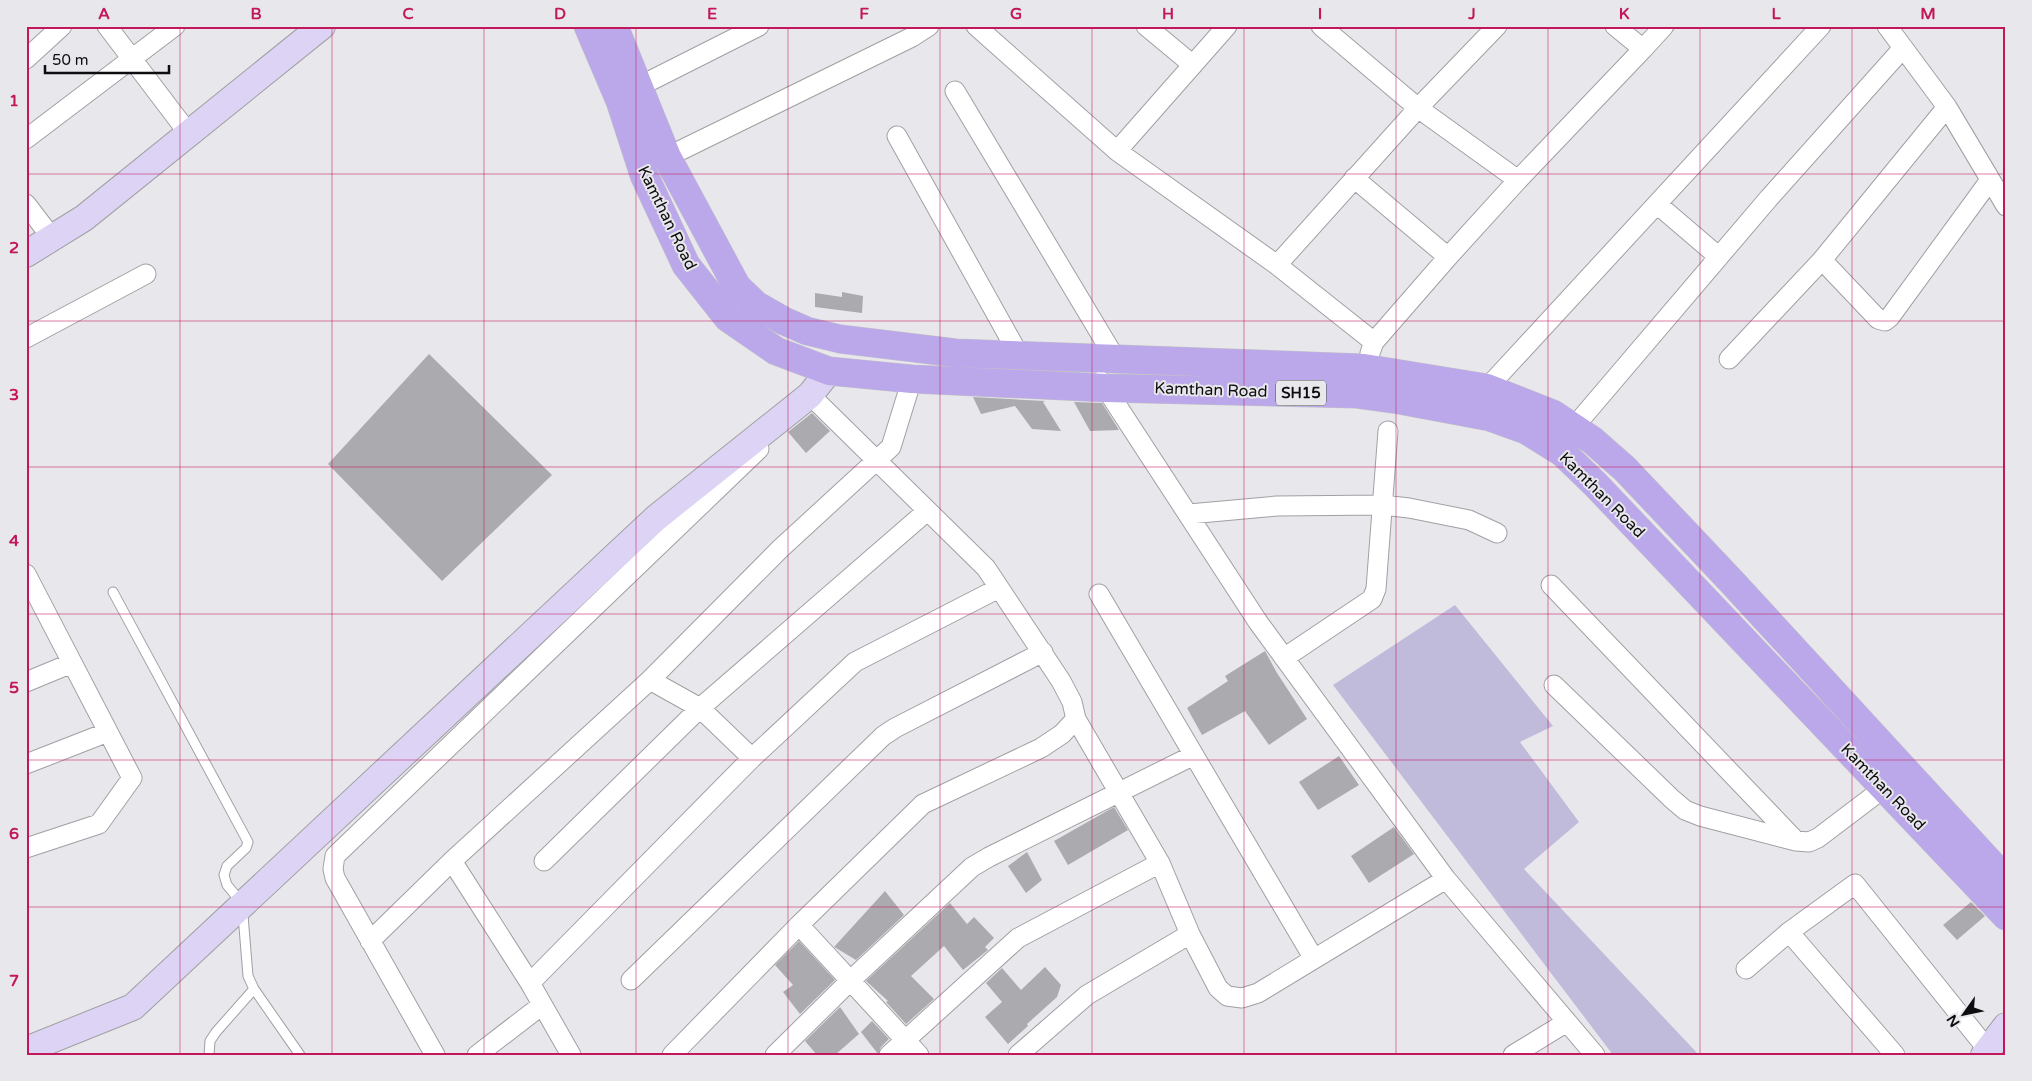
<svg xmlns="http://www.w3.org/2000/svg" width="2032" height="1081" font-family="'Varela Round',sans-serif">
<rect width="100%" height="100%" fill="#e8e8ec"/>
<path fill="#c1bbdb" d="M1455 605 1553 726 1520 742 1579 822 1524 869 1699 1055H1613L1333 685Z"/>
<path fill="#ababaf" d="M842 292 863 296 862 313 815 307V293L842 297Z
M429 354 552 475 442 581 328 464Z
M973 397 1045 401 1043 402 1061 431 1032 429 1015 406 981 414Z
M1074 402 1102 403 1119 430 1090 431Z
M812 413 830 431 806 453 788 432Z
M1265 651 1277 673 1307 719 1269 745 1245 711 1202 735 1187 708 1228 681 1225 676Z
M1339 756 1359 785 1318 810 1299 782Z
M1114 807 1128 830 1068 865 1054 841Z
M1394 827 1414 854 1369 883 1351 856Z
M1027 852 1042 880 1026 893 1008 866Z
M885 891 904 915 856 960 836 948 834 947Z
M1971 902 1985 916 1957 940 1943 925Z
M950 903 967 924 974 917 994 938 985 947 988 950 963 970 944 946 911 976 934 999 906 1024 886 1002 888 1001 866 981Z
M799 941 835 980 800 1014 783 992 793 985 775 965Z
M1045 967 1061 985 1057 997 1027 1024 1028 1026 1008 1044 985 1017 1002 1002 986 983 1002 968 1021 990Z
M840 1007 859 1034 835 1055H817L805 1041Z
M872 1021 889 1039 881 1047 878 1054 861 1032Z"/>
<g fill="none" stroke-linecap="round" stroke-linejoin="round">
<defs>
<path id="lane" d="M113 592 248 842 246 848 227 866 224 875 227 885 242 903 248 976 254 989 300 1055
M209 1055 210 1041 216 1032 254 989"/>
<path id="street" d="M107 26 189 134
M976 26 1117 151 1277 265 1374 342
M1146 26 1193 65
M1321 26 1418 108 1518 180
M1887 26 1947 107 2006 206
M1643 49 1664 26
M26 59 62 26
M638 87 759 26
M955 91 1115 358
M897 136 1019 355
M26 139 175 26
M1117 151 1227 26
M667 157 912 37 929 26
M1354 178 1448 257
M26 204 52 238
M1657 204 1719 257
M1822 260 1878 319 1885 321 1890 317 1990 180
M1277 265 1418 108 1497 26
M26 338 146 274
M1370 353 1374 342 1448 257 1518 180 1643 49 1615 26
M1729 359 1822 260 1947 107
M1101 381 1258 622 1446 879 1595 1055
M810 395 986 568 1061 681 1072 702 1076 719 1160 863 1190 934 1218 988 1227 996 1242 998 1258 993 1446 879
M1484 397 1487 388 1821 26
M1574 427 1769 198 1903 48
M1189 514 1277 506 1383 505 1409 508 1469 520 1497 533
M26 574 132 778 99 824 26 848
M1551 585 1796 841
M1099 594 1314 959
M1284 658 1372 599 1376 589 1388 431
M26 682 72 663
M1554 685 1672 799 1685 810 1700 816 1796 841 1809 842 1818 838 1884 788
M752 758 855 662 999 588
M26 764 108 732
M452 861 530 983 571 1055
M544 861 700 708 927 511
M799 925 919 1055
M1789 932 1895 1055
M370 941 452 861 650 680 780 549 891 447 912 379
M1746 969 1789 932 1855 884 1988 1050
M631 980 883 736 895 728 1043 652
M530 983 752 758 700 708 650 680
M435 1055 335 878 333 869 335 856 759 449
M477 1055 542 1005
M672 1055 799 925 923 804 1041 748 1062 734 1076 719
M775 1055 851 980 972 867 989 857 1194 755
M889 1055 1018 938 1160 863
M1018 1055 1087 995 1190 934
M1513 1055 1567 1022"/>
<path id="secondary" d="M26 254 84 218 322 26
M26 1050 133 1007 656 518 810 395 829 371
M1984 1055 2006 1026"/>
<path id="primary" d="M588 26 620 101 644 175 686 265 728 318 776 351 829 371 912 379 1106 388 1355 394 1399 400 1490 417 1526 430 1563 453 1596 485 2006 916
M614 26 667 157 737 287 756 305 784 321 807 331 840 339 956 353 1364 368 1487 388 1553 414 1592 440 1625 469 1731 581 2006 880"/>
</defs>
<use href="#lane" stroke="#a0a0a4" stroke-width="11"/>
<use href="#street" stroke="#a0a0a4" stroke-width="21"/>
<use href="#secondary" stroke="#a0a0a4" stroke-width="28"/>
<use href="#primary" stroke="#c5c5c5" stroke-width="29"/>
<use href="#lane" stroke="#fff" stroke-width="9"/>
<use href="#street" stroke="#fff" stroke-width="19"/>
<use href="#secondary" stroke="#ddd4f5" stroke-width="26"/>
<use href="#primary" stroke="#bba8eb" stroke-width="28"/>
</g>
<path fill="none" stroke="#c2185b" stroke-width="1" stroke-opacity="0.55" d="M180 26V1055M332 26V1055M484 26V1055M636 26V1055M788 26V1055M940 26V1055M1092 26V1055M1244 26V1055M1396 26V1055M1548 26V1055M1700 26V1055M1852 26V1055M26 174H2006M26 321H2006M26 467H2006M26 614H2006M26 760H2006M26 907H2006"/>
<g text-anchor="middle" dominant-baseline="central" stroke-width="4" stroke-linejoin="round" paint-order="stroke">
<rect fill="#e8e8ec" stroke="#4f4f51" stroke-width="1" x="1276" y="380.5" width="50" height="25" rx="4"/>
<g font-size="15" font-weight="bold" fill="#0e0d0f">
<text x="1301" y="393">SH15</text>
</g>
<g font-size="16" fill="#0e0d0f" stroke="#e8e8ec">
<text transform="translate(667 218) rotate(64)">Kamthan Road</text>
<text transform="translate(1211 390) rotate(2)">Kamthan Road</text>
<text transform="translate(1602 495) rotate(45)">Kamthan Road</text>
<text transform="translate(1883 787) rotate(46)">Kamthan Road</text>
</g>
</g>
<rect width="2032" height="1081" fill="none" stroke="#e8e8ec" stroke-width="55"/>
<g transform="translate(1964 1014) rotate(237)" stroke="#e8e8ec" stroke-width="4" paint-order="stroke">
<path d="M0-4L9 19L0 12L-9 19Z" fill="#0e0d0f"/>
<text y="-8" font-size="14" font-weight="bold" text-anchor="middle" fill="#0e0d0f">N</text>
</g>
<path d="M45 65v8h124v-8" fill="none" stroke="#0e0d0f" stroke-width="2.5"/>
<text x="52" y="65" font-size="15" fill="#0e0d0f" stroke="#e8e8ec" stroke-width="4" paint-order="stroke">50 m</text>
<rect x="28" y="28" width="1976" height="1026" fill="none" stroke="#c2185b" stroke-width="2"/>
<g font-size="16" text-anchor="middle" font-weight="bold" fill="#c2185b">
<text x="104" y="19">A</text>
<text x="256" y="19">B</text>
<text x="408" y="19">C</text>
<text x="560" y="19">D</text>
<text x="712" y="19">E</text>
<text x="864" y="19">F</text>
<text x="1016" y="19">G</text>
<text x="1168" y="19">H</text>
<text x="1320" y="19">I</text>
<text x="1472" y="19">J</text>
<text x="1624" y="19">K</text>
<text x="1776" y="19">L</text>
<text x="1928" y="19">M</text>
<text x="14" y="106">1</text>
<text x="14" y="253">2</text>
<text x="14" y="400">3</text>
<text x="14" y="546">4</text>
<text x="14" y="693">5</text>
<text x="14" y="839">6</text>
<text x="14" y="986">7</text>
</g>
</svg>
